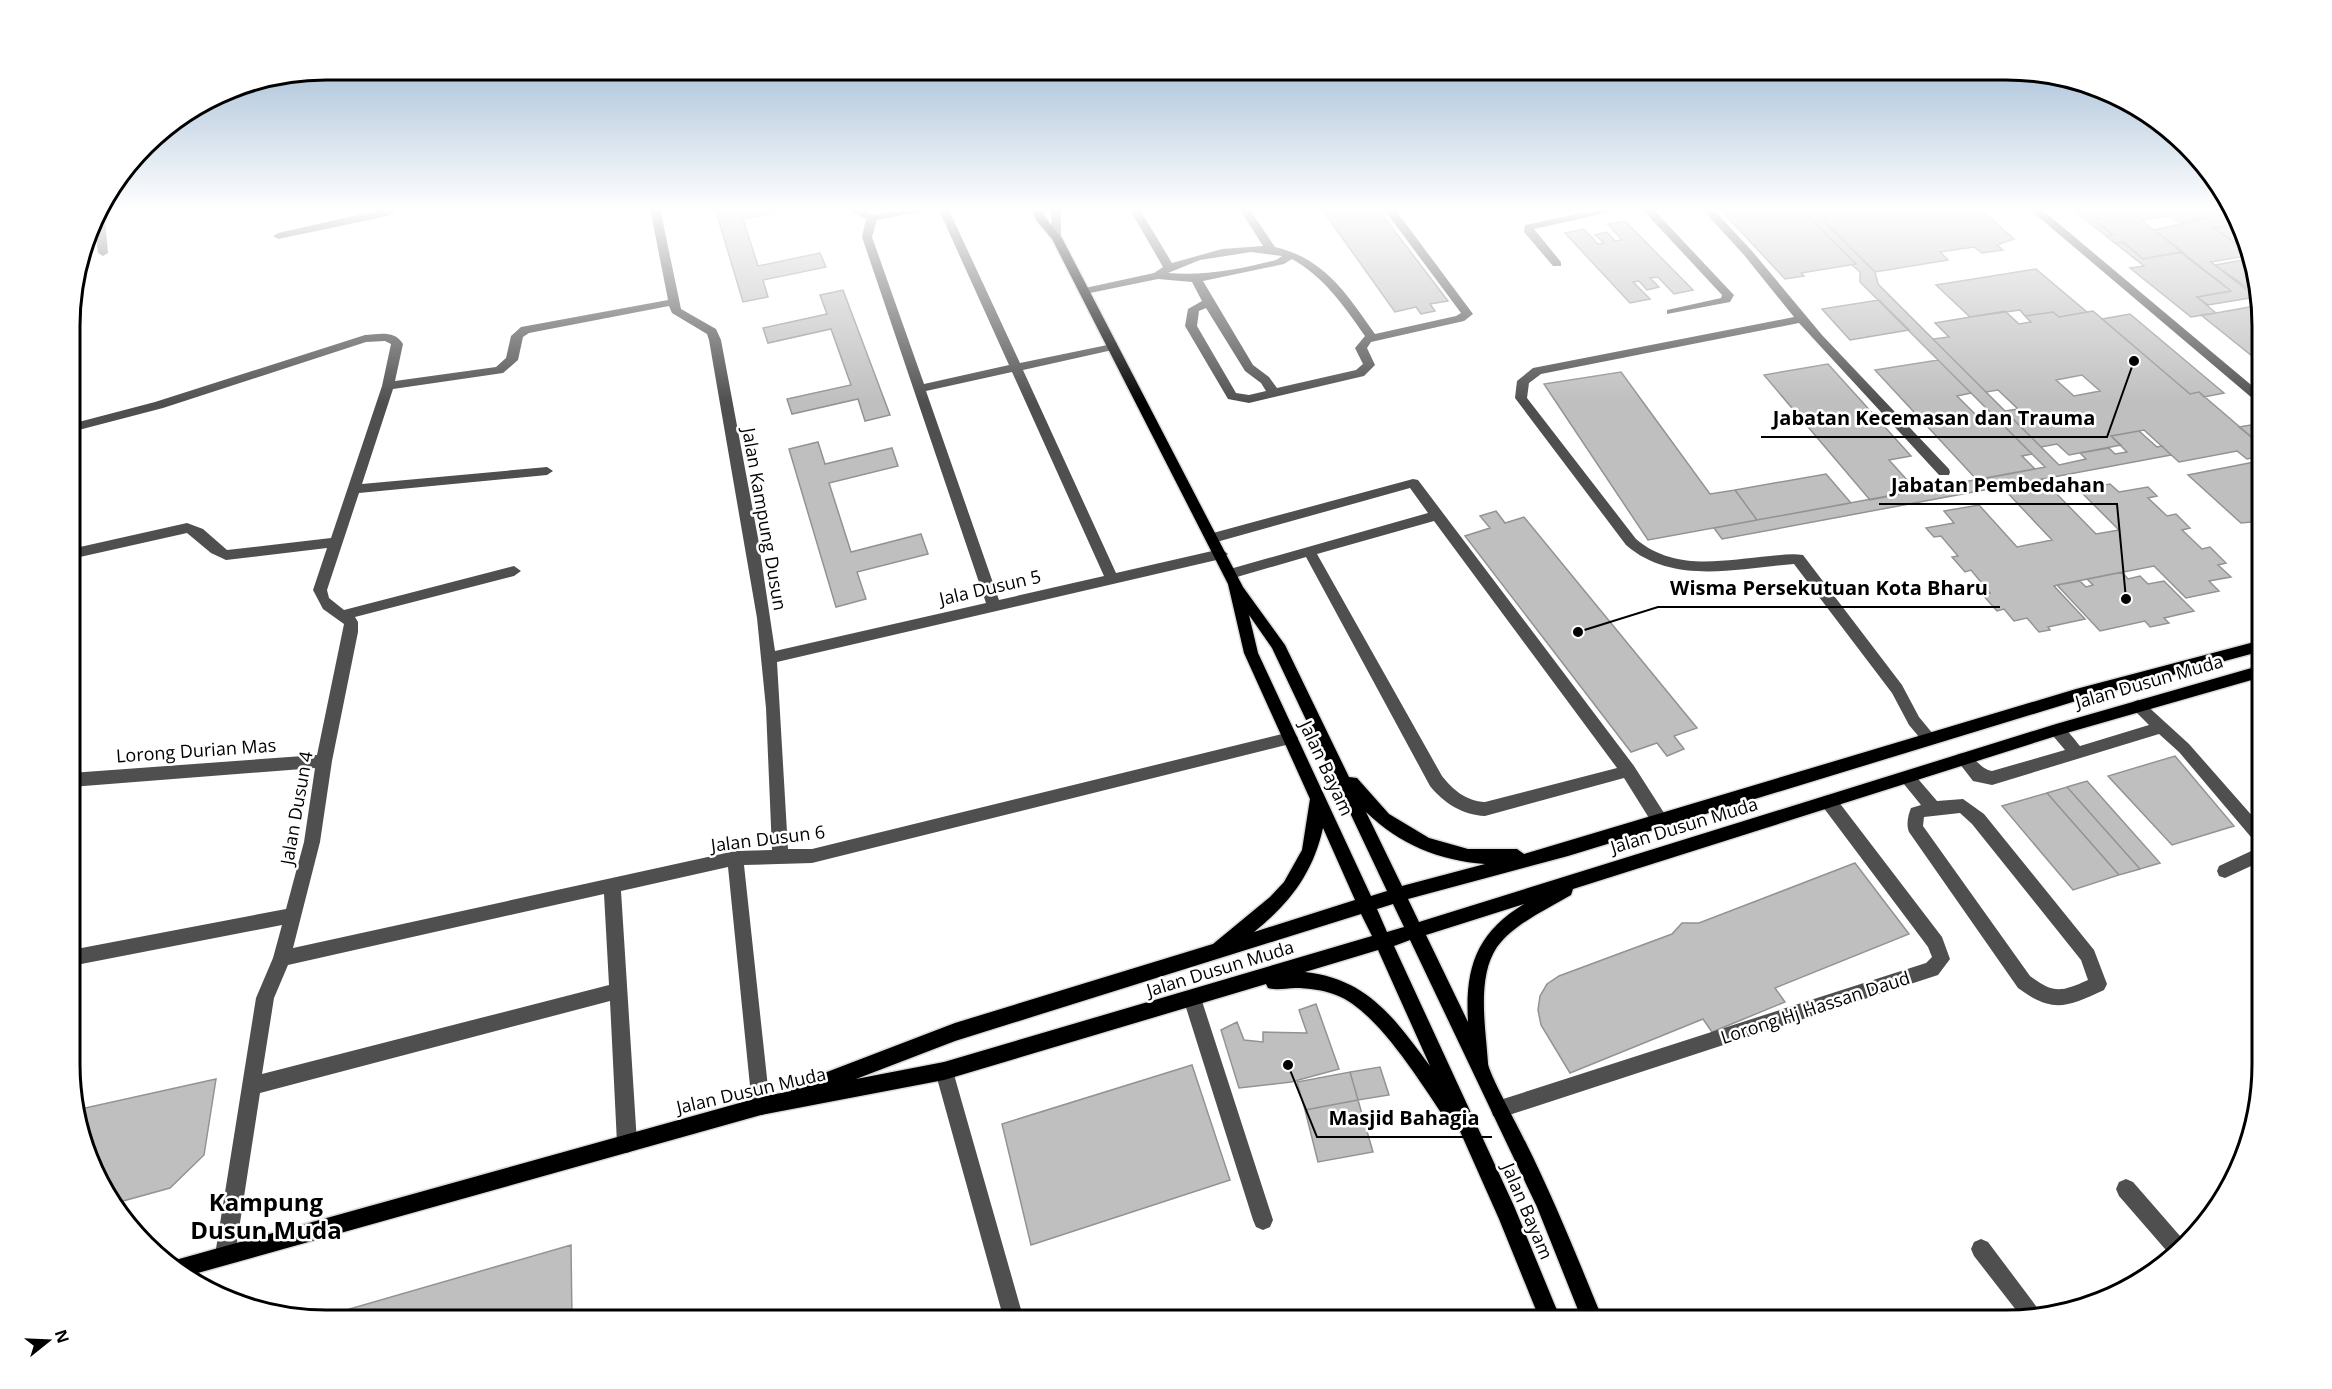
<svg xmlns="http://www.w3.org/2000/svg" width="2332" height="1389" font-family="'Open Sans',sans-serif">
<rect width="100%" height="100%" fill="#fff"/>
<path fill="#bfbfbf" stroke="#939393" stroke-width="1.5" fill-rule="evenodd" d="M715 208H800L743 219 758 266 820 253 826 267 763 280 768 297 743 302Z
M1321 208H1377L1448 301 1430 304 1435 311 1421 314 1416 307 1395 312Z
M1719 208H1799L1856 264 1801 273 1804 276 1785 279Z
M1799 208H1811L1875 272 1878 284 2059 465 2086 459 2080 453 2109 448 2115 454 2127 452 2111 436 2139 431 2157 447 2162 446 2171 455 1722 539 1714 528 2045 467 1860 282V272L1852 265 1856 264Z
M1811 208H1979L2014 239 1997 245 2003 250 1982 253 1974 247 1940 252 1948 260 1875 272Z
M2071 208H2159L2169 216 2142 220 2133 213 2094 220 2113 235 2106 236Z
M2159 208H2232L2235 219 2226 220 2220 215 2178 222Z
M2133 213 2156 232 2183 252 2143 259 2123 242 2115 243 2106 236 2113 235 2094 220Z
M2220 215 2226 220 2235 219 2237 224 2214 228 2245 250 2246 256 2211 262 2256 297 2208 305 2197 297 2231 291 2154 230Z
M1625 221 1693 290 1674 294 1658 277 1650 278 1659 287 1647 290 1639 281 1633 282 1650 299 1630 303 1565 233 1584 229 1598 244 1604 243 1595 235 1607 232 1615 241 1622 240 1608 224Z
M2237 224 2245 250 2214 228Z
M2123 242 2143 259 2180 252 2231 291 2197 297 2216 313 2191 317 2130 268 2144 266 2115 243Z
M2248 259 2259 296 2215 265Z
M2036 269 2087 312 2059 317 2053 312 2025 316 2020 310 1970 317 1936 285Z
M843 290 890 415 865 421 858 399 792 414 787 399 851 385 831 329 768 343 763 328 827 314 820 295Z
M1879 300 1909 330 1850 340 1822 309Z
M2261 305 2262 364 2201 315 2216 313Z
M2005 311 2019 324 2031 322 2025 316 2053 312 2059 317 2093 311 2190 394 2199 392 2262 446V456L2247 459 2237 451 2179 462 2144 430 2111 436 2121 445 2069 455 2057 444 2041 447 2005 411 2018 409 1998 390 1986 392 1933 339 1949 337 1935 323ZM2082 375 2100 391 2074 396 2056 380Z
M2130 314 2224 393 2204 397 2199 392 2190 394 2102 319Z
M1938 360 1971 393 1957 396 1978 417 1993 415 2032 454 2022 456 2035 469 1977 480 1875 370Z
M1828 364 1911 456 1889 460 1917 491 1870 500 1764 375Z
M1621 372 1710 494 1735 490 1757 520 1648 540 1544 384Z
M2257 424 2262 428V446L2239 427Z
M818 442 825 464 892 448 898 466 829 483 851 552 921 534 928 554 857 572 866 599 836 607 789 449Z
M2254 462 2262 469V521L2241 523 2188 475Z
M1826 474 1851 503 1757 520 1735 490Z
M2042 479 2096 534 2119 530 2079 490 2110 484 2119 492 2148 487 2157 496 2148 498 2167 516 2176 514 2190 528 2182 530 2202 549 2210 547 2226 563 2218 565 2231 577 2209 581 2219 591 2186 598 2154 566 2057 585 2054 586 2085 619 2048 627 2050 630 2039 632 2027 618 2014 621 2004 609 1997 611 1982 594 1990 593 1971 570 1965 572 1952 557 1958 556 1941 536 1934 537 1926 528 1954 523 1944 511 1979 505 2017 547 2052 540 2002 487Z
M1496 511 1505 523 1524 517 1697 728 1674 736 1684 749 1667 756 1657 743 1631 752 1465 536 1490 528 1480 516Z
M2122 572 2128 579 2140 576 2148 584 2164 581 2194 611 2164 618 2169 623 2150 627 2145 621 2100 631 2057 585 2080 581 2086 587 2093 585 2087 579Z
M2175 756 2234 826 2172 845 2108 776Z
M2087 781 2160 863 2140 869 2067 787Z
M2067 787 2140 869 2119 875 2047 793Z
M2047 793 2119 875 2073 890 2002 806Z
M1855 863 1909 934 1775 988 1785 1002 1712 1032 1703 1019 1570 1073 1541 1025 1538 1010 1540 996 1547 984 1559 976 1672 934 1682 923H1699Z
M1316 1004 1339 1069 1291 1082 1239 1088 1221 1030 1237 1022 1244 1040 1263 1042V1032L1307 1033 1299 1010Z
M1192 1065 1230 1180 1031 1245 1002 1124Z
M1380 1067 1389 1095 1358 1100 1350 1072Z
M1350 1072 1358 1100 1305 1110 1297 1082Z
M216 1079 204 1155 170 1188 112 1204 76 1110Z
M1358 1100 1373 1152 1318 1162 1305 1110Z
M571 1245 572 1320 315 1319Z"/>
<g fill="none" stroke-linecap="round" stroke-linejoin="round">
<defs>
<path id="major" d="M1031 208H1041L1045 217 1062 238 1243 587 1285 645 1349 777 1357 778 1389 814 1429 838 1468 849H1517L1524 854 2076 689 2262 640V651L2076 701 1568 856 1408 899 1419 922 2056 724 2262 665V677L2056 736 1573 889 1571 895C1546 910 1515 923 1497 947 1476 978 1486 1029 1488 1063 1488 1072 1519 1128 1525 1141 1554 1199 1578 1259 1603 1320H1582L1537 1207 1410 940 1394 946 1514 1206 1561 1320H1540L1499 1219 1459 1129 1451 1127C1424 1089 1379 1011 1336 995 1323 990 1309 988 1295 988 1286 988 1277 991 1268 988L1266 984 944 1080 761 1115 187 1276 172 1261 761 1097 791 1091 793 1085 955 1023 1213 944 1270 897 1284 882 1302 850 1310 799 1244 653 1228 584 1052 239 1036 220ZM1249 615 1272 648 1387 891 1371 896 1258 653ZM1366 812C1399 844 1440 861 1485 864L1402 886ZM1323 828 1355 900 1254 932C1290 903 1313 873 1323 828ZM1393 904 1404 927 1387 932 1377 909ZM1524 904C1476 933 1465 968 1468 1022L1426 935ZM1361 914 1372 936 944 1062 856 1079 955 1041ZM1378 950 1430 1066C1395 1019 1368 979 1305 972Z"/>
</defs>
<use href="#major" stroke="#dbdbdb" stroke-width="3"/>
<path fill="#4f4f4f" fill-rule="evenodd" d="M98 208H104L108 253 103 256 98 253 94 216Z
M389 208H402L388 216 278 239 273 236 278 233Z
M650 208H660L681 309 716 329 721 340 758 538 775 651 986 603 862 237 866 219 844 208H859L873 215 911 208H937L877 220 872 237 924 384 1009 365 938 208H948L1020 363 1117 343V349L1023 370 1116 573 1221 549 1228 554 1221 559 777 662 788 849H812L1290 732 1295 734 1298 738 1295 742 1290 744 812 863 744 865 770 1106 768 1113 761 1115 754 1113 752 1106 728 867 621 891 637 1143 634 1150 627 1153 620 1150 617 1143 610 1001 260 1093 235 1255 232 1262 225 1265 218 1262 215 1255 256 998 273 958 282 925 71 966V950L286 909 304 842 315 768 71 787V773L317 755 344 624 323 609 313 590 327 548 226 560 211 553 187 533 71 559V549L187 523 203 529 227 550 331 538 382 386 391 344 385 341 366 342 163 408 71 432V424L155 402 365 335C379 334 395 330 403 344L395 381 496 367 506 358 511 336 521 327 668 300ZM669 306 672 313 707 334 709 340 757 618 766 708 772 850 735 851 293 948 320 842 332 761 358 632V622L355 617 514 576 521 571 514 566 344 610 329 598 327 590 359 493 547 475 553 471 547 467 362 484 393 389 503 373 518 360 523 337 529 333ZM1012 372 1104 576 999 600 926 391ZM604 894 609 985 262 1074 274 998 288 965Z
M1051 208H1061V240L1052 238Z
M1129 208H1139L1172 263 1222 249 1263 246 1239 208H1249L1275 247C1325 259 1346 293 1375 334L1456 316 1461 313 1383 208H1394L1473 314 1464 321 1371 342 1367 348 1375 365 1364 376 1249 403 1228 399 1185 326 1188 309 1202 301 1192 282 1158 279 1085 294 1079 291 1085 288 1154 273 1163 267ZM1251 252 1282 256 1276 260C1240 269 1206 276 1168 273L1200 260ZM1292 259C1324 277 1344 306 1365 336L1355 348 1363 364 1356 370 1277 388 1269 377 1253 365 1203 281 1284 264ZM1206 308 1245 371 1261 383 1266 391 1249 395 1236 393 1197 326 1199 311Z
M1606 208H1628L1534 229 1561 262V266H1553L1524 232 1525 225Z
M1641 208H1652L1732 293 1734 295 1730 302 1667 314V310L1721 298 1722 295Z
M1701 208H1712L1752 251 1822 335 1949 469 1950 472 1949 475H1939L1799 323 1541 374 1529 383 1527 398 1636 539C1675 572 1723 560 1770 556 1781 555 1793 553 1803 555L1902 685 1919 717 1938 740 1935 744H1925L1909 725 1892 693 1794 564C1739 568 1673 586 1626 545L1515 398 1517 381 1533 368 1794 317 1744 255Z
M2028 208H2040L2262 394V404L2258 403Z
M1413 479 1418 480 1634 766 1666 816 1668 821 1666 826 1660 828 1654 826 1624 778 1485 816C1462 815 1444 803 1430 786L1306 557 1230 579 1223 574 1230 569 1428 513 1410 488 1213 543 1206 538 1213 533ZM1434 521 1617 768 1485 802C1466 801 1453 790 1442 776L1317 554Z
M71 629 78 630 80 634 78 638 71 639Z
M2138 700 2143 702 2189 744 2262 827V845L2256 843 2179 752 2159 734 1992 785 1973 781 1956 759 1958 754C1973 750 1978 769 1992 771L2065 750 2048 730 2051 726C2063 721 2072 737 2080 746L2149 725 2130 706 2133 702Z
M1907 771 1913 773 1937 801 1963 799 1984 814 2094 950 2107 984 2104 990C2067 1007 2053 1014 2018 988L1909 832C1906 825 1908 815 1911 808L1921 805 1899 778 1901 773ZM1960 813 1972 824 2081 960 2088 980C2061 992 2054 994 2030 976L1923 826 1924 817Z
M1829 795 1835 797 1942 937 1950 959 1938 975 1500 1118 1493 1116 1491 1109 1493 1102 1500 1100 1926 963 1932 957 1928 947 1823 807 1821 802 1823 797Z
M2262 846V861L2225 878 2219 876 2217 871 2219 866Z
M1192 990 1198 992 1201 998 1273 1220 1270 1227 1263 1230 1256 1227 1253 1220 1183 998 1186 992Z
M944 1062 951 1065 953 1071 1024 1320H1004L935 1071 937 1065Z
M2126 1179 2133 1182 2187 1244 2172 1257 2119 1196 2116 1189 2119 1182Z
M1981 1239 1988 1242 2042 1314 2023 1319 1974 1256 1971 1249 1974 1242Z"/>
<use href="#major" fill="#000" fill-rule="evenodd"/>
</g>
<linearGradient id="sky" x2="0" y2="1"><stop stop-color="#8aabca"/><stop offset="0.52" stop-color="#fff"/><stop offset="1" stop-color="#fff" stop-opacity="0"/></linearGradient>
<rect width="2332" height="403" fill="url(#sky)"/>
<g text-anchor="middle" dominant-baseline="central" stroke-width="5" stroke-linejoin="round" paint-order="stroke">
<g font-size="18" fill="#000" stroke="#fff">
<text transform="translate(765 519) rotate(80)">Jalan Kampung Dusun</text>
<text transform="translate(990 587) rotate(-13)">Jala Dusun 5</text>
<text transform="translate(2149 681) rotate(-16)">Jalan Dusun Muda</text>
<text transform="translate(196 750) rotate(-4)">Lorong Durian Mas</text>
<text transform="translate(1327 768) rotate(65)">Jalan Bayam</text>
<text transform="translate(296 808) rotate(-80)">Jalan Dusun 4</text>
<text transform="translate(1684 825) rotate(-17)">Jalan Dusun Muda</text>
<text transform="translate(768 838) rotate(-7)">Jalan Dusun 6</text>
<text transform="translate(1220 968) rotate(-17)">Jalan Dusun Muda</text>
<text transform="translate(1815 1007) rotate(-18)">Lorong Hj Hassan Daud</text>
<text transform="translate(751 1090) rotate(-13)">Jalan Dusun Muda</text>
<text transform="translate(1528 1211) rotate(67)">Jalan Bayam</text>
</g>
<g font-size="24" font-weight="bold" fill="#000" stroke="#fff">
<text x="266" y="1201">Kampung<tspan x="266" dy="28">Dusun Muda</tspan></text>
</g>
</g>
<path d="M0 0H2332V1389H0ZM326 80H2006A246 246 0 0 1 2252 326V1064A246 246 0 0 1 2006 1310H326A246 246 0 0 1 80 1064V326A246 246 0 0 1 326 80Z" fill="#fff" fill-rule="evenodd"/>
<path fill="none" stroke="#000" stroke-width="3" d="M326 80H2006A246 246 0 0 1 2252 326V1064A246 246 0 0 1 2006 1310H326A246 246 0 0 1 80 1064V326A246 246 0 0 1 326 80Z"/>
<path fill="none" stroke="#000" stroke-width="2" d="M2134 361L2107 437H1761M2126 599L2117 504H1879M1578 632L1658 607H2000M1288 1065L1317 1137H1492"/>
<g fill="#000" stroke="#fff" stroke-width="2">
<circle cx="2134" cy="361" r="6"/>
<circle cx="2126" cy="599" r="6"/>
<circle cx="1578" cy="632" r="6"/>
<circle cx="1288" cy="1065" r="6"/>
</g>
<g font-size="20" text-anchor="middle" font-weight="bold" fill="#000" stroke="#fff" stroke-width="5" stroke-linejoin="round" paint-order="stroke">
<text x="1934" y="425">Jabatan Kecemasan dan Trauma</text>
<text x="1998" y="492">Jabatan Pembedahan</text>
<text x="1829" y="595">Wisma Persekutuan Kota Bharu</text>
<text x="1404" y="1125">Masjid Bahagia</text>
</g>
<g transform="translate(48 1341) rotate(72)" stroke="#ffffff" stroke-width="4.5" paint-order="stroke">
<path d="M0-4.5L10 22L0 15L-10 22Z" fill="#000000"/>
<text y="-9" font-size="16" font-weight="bold" text-anchor="middle" fill="#000000">N</text>
</g>
</svg>
